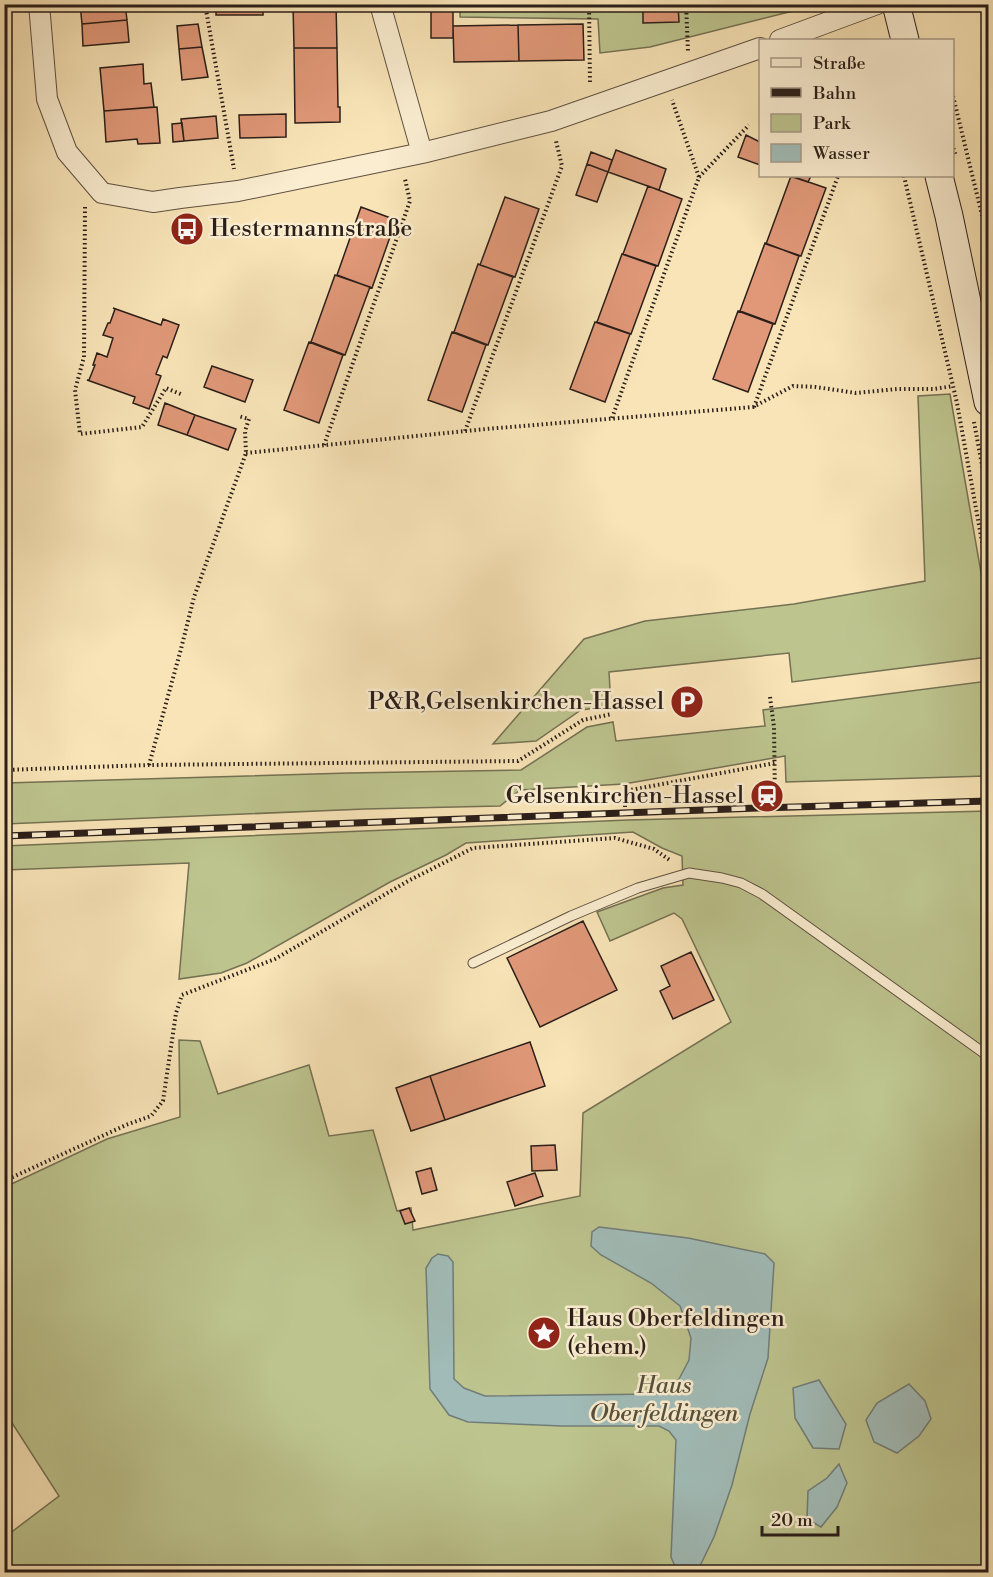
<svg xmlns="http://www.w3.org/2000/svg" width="993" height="1577" font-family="'Libre Bodoni',serif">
<rect width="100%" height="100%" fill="#f8e4b7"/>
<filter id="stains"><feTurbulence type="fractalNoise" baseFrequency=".00333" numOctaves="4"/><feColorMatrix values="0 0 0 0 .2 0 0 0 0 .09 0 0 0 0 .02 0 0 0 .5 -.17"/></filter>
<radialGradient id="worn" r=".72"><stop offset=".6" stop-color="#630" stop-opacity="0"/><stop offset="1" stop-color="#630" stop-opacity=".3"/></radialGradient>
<path fill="#bdc48e" stroke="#747154" stroke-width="1.5" d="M460 4 817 5 650 47 600 53 598 19 460 17Z
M950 394 988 613V657L792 682 789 653 609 672 611 706 581 710 536 741 493 744 584 639 645 621 794 604 925 581 918 396Z
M988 681V778L986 776 786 782 785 756 624 784 520 790 500 806 365 809 5 824V783L349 773 521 770 587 727 613 722 616 741 765 726 763 710Z
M988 811V1572H5V1537L59 1496 5 1412V1187L107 1139 180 1117 179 1040 200 1041 218 1094 309 1065 329 1136 373 1130 397 1211 411 1208 413 1230 580 1196 583 1113 731 1022 682 919 674 913 610 941 597 912 663 888 683 885 682 856 662 848 633 832 466 843 446 855 390 882 247 963 221 973 179 979 189 863 5 870 4 846 628 820Z"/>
<path fill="#a1bcb8" stroke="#717d78" stroke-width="1.5" d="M599 1227 688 1238 765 1254 774 1263 768 1358 750 1414 732 1485 714 1537 697 1572H680L677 1571 671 1557 676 1440 669 1431 659 1426H562L468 1422 449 1415 430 1389 426 1268 432 1258 438 1254 448 1256 453 1262 454 1379 464 1388 485 1396 657 1394 679 1379 689 1360 691 1338 680 1306 651 1283 601 1255 591 1246 592 1232Z
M819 1380 846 1424 839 1449 813 1448 795 1418 793 1388Z
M909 1384 925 1401 931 1419 919 1436 897 1453 874 1442 866 1420 877 1403Z
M839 1464 847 1483 837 1507 821 1527 807 1519 808 1491 827 1478Z"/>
<path fill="#e09878" stroke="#2a1e19" stroke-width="1.5" d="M80 4H125L127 20 82 24Z
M216 4H263V15H216Z
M293 4H336L337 48H294Z
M431 4H453V38H431Z
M643 4H678L679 22 643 23Z
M127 20 129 42 83 46 82 24Z
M198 24 202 47 179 49 177 26Z
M583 24 584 60 519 61 518 25Z
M518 25 519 61 454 62 453 26Z
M202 47 208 77 182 80 179 49Z
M294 48H337L338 107H340V122L295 123Z
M143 64 144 84 151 83 154 107 104 111 100 68Z
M157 107 160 143 138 144 137 139 106 142 104 111Z
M286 114V137L240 138 239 115Z
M216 116 218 138 184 141 181 119Z
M182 123 184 141 173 142 172 124Z
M746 135 760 142V165L738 157Z
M616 150 666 169 659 190 608 172Z
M591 152 612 160 608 172 587 164Z
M587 164 608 172 597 202 576 195Z
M790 176H811L808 182Z
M791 176 826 188 801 256 766 244Z
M648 186 682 199 658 266 623 254Z
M505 197 539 209 515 277 480 265Z
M361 207 396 220 372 288 337 275Z
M765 243 799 256 775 324 740 311Z
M622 254 656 266 631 334 597 322Z
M478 264 513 277 488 345 454 332Z
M335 275 370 287 345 355 311 342Z
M113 308 161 325 163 319 179 325 167 358 163 356 156 374 161 376 149 409 133 403 135 397 87 380H89L95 365H93L97 353 107 357 113 338 103 335 108 323H110L115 309Z
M738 311 773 324 748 392 713 379Z
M595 322 630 334 605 402 570 389Z
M452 332 486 345 462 412 428 400Z
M309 342 343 355 319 423 284 410Z
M212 366 253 380 245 402 204 387Z
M165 403 195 415 187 435 158 425Z
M195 415 236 429 228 450 187 435Z
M583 921 617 990 540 1027 507 958Z
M691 952 714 1000 673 1019 660 991 670 986 661 966Z
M530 1042 545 1086 445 1120 430 1076Z
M430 1076 445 1120 411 1131 396 1088Z
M555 1145 557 1170 532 1171 531 1146Z
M431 1168 437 1190 422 1194 416 1172Z
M535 1173 543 1196 515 1206 507 1182Z
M409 1208 415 1221 405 1224 400 1211Z"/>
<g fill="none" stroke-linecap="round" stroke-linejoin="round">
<defs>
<path id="lane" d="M473 963 571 916 638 888 689 873 722 878 741 883 762 894 988 1056"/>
<path id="street" d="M39 4 47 99 67 152 102 193 153 202 180 198 238 191 422 153 551 121 760 48
M380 4 422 153
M780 40 877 4"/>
<path id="secondary" d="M896 4 905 40
M939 176 949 216 988 402"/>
</defs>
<use href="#lane" stroke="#5e5040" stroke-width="11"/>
<use href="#street" stroke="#5e5040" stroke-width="22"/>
<use href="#secondary" stroke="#2a1e19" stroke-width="29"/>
<path stroke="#2a1e19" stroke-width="4" stroke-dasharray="1.5 3" stroke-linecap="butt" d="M205 4 234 169
M589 4 590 85
M686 4 688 52
M952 92 988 240
M952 144 956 156
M904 176 957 403 988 575
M699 177 749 125
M85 207 84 357 75 390 80 434 142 427 166 388 183 395
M754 407 838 176
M612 418 699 177 672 100
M974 422 988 497
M465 431 562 166 556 141
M324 445 410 201 405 179
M246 453 486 429 753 407 793 386 816 387 856 393 897 389H934L953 386
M770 697 774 727 775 801
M149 765 181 649 194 597 246 453 245 431 249 419 238 416
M4 770 149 765 518 761 583 720 612 714
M625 807V791L775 763
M4 1181 126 1125 151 1116 163 1101 176 1013 182 995 275 959 408 881 473 848 615 838 654 849 671 861"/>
<use href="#lane" stroke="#faedd0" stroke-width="9"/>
<use href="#street" stroke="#faedd0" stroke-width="20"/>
<use href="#secondary" stroke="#faedd0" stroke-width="27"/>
<defs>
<path id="rail" d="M4 836 758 808 988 801"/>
</defs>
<use href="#rail" stroke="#2a1e19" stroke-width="7"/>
<use href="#rail" stroke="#faedd0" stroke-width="4.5" stroke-dasharray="14" stroke-linecap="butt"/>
</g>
<defs>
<symbol id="bus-disc" viewBox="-11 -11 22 22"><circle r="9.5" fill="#8f2418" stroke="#faedd0"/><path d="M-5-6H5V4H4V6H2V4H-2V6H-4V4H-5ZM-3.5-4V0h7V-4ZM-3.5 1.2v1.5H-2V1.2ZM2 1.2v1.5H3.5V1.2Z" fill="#fff"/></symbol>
<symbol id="parking-disc" viewBox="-11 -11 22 22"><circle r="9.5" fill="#8f2418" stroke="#faedd0"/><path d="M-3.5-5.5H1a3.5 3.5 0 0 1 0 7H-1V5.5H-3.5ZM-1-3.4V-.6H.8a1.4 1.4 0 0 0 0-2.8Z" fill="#fff"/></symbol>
<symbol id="station-disc" viewBox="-11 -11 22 22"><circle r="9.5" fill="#8f2418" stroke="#faedd0"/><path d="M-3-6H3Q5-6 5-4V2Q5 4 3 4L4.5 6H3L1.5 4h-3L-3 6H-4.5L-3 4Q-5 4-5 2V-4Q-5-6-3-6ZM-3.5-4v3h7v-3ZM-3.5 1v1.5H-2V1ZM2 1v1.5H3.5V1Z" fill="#fff"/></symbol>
<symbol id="sight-disc" viewBox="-11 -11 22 22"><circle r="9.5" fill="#8f2418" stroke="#faedd0"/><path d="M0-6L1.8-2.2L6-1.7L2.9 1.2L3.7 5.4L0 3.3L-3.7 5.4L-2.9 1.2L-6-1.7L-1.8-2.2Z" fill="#fff"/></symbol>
</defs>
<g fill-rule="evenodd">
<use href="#bus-disc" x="168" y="210" width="38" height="38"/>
<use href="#parking-disc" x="668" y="683" width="38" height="38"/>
<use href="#station-disc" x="748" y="777" width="38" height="38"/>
<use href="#sight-disc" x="525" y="1314" width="38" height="38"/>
</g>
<g text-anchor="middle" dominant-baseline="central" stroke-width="5" stroke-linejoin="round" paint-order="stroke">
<g font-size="24" fill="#2a1e19" stroke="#faedd0" text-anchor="start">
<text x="210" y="229">Hestermannstraße</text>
<text x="664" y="702" text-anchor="end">P&amp;R,Gelsenkirchen-Hassel</text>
<text x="744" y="796" text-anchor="end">Gelsenkirchen-Hassel</text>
<text x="567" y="1319">Haus Oberfeldingen<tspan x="567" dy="28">(ehem.)</tspan></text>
</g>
<g font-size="24" font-style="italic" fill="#56503c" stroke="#faedd0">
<text x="664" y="1386">Haus<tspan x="664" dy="28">Oberfeldingen</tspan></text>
</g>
</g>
<rect width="993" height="1577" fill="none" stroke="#f8e4b7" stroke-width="24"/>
<rect x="6" y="6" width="981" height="1565" fill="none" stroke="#2a1e19" stroke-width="3"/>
<rect x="12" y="12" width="969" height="1553" fill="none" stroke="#2a1e19" stroke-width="1.5"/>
<rect x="759" y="39" width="195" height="138" fill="#faedd0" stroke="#a79a87" stroke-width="1.5"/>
<rect x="771" y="58" width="30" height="9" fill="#faedd0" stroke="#a79a87" stroke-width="1.5"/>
<text x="813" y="69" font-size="18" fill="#2a1e19">Straße</text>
<rect x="771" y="88" width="30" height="9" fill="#2a1e19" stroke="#a79a87" stroke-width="1.5"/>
<text x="813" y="99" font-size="18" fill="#2a1e19">Bahn</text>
<rect x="771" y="114" width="30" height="18" fill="#bdc48e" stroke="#a79a87" stroke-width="1.5"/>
<text x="813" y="129" font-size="18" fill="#2a1e19">Park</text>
<rect x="771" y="144" width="30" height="18" fill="#a1bcb8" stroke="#a79a87" stroke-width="1.5"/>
<text x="813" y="159" font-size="18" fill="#2a1e19">Wasser</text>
<path d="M762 1526v9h76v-9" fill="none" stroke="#2a1e19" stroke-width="3"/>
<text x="771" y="1526" font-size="18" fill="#2a1e19" stroke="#faedd0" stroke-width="4.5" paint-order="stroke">20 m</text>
<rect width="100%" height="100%" filter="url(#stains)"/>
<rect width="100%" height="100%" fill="url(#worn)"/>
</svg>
